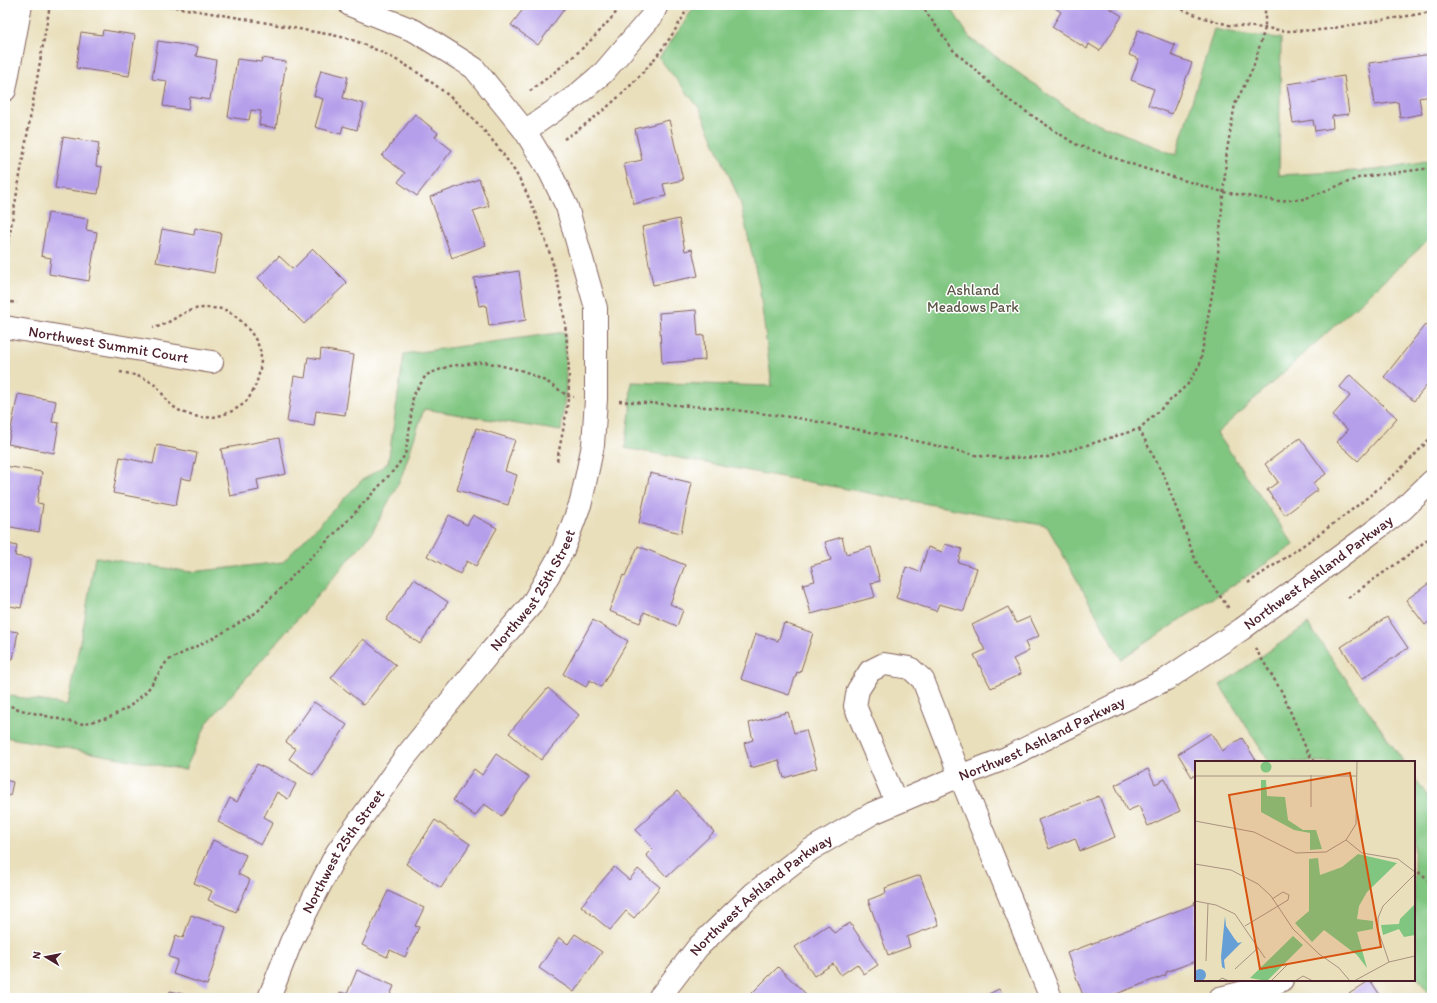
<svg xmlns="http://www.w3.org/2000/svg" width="1437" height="1003" font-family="Itim,sans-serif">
<rect width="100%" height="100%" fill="#fff"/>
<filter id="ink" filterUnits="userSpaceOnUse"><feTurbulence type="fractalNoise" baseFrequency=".025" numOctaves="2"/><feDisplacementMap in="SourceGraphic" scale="8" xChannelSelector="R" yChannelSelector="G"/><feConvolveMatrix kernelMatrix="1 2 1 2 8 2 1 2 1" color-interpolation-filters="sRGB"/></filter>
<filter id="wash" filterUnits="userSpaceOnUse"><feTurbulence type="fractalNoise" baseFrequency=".012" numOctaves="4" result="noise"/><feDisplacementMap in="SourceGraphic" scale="16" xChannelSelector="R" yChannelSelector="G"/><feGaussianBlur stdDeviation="0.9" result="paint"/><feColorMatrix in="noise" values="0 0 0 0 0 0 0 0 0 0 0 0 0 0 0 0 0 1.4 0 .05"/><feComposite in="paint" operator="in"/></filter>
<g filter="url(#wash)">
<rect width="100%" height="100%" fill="#e9dfbb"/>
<path fill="#80c681" stroke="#657256" d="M695 5H949L970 38 1077 115 1176 155 1214 29 1246 35 1281 38 1279 175 1376 170 1432 160V237L1217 433 1294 545 1121 659 1047 526 625 448 630 412 631 382 772 386 759 285 740 201 700 109 659 58 682 26Z
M565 332 566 386 561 431 424 409 401 478 372 533 207 723 185 770 5 737V695L67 705 84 623 95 557 191 572 283 562 361 481 388 463 404 354Z
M1308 624 1394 748 1404 762H1269L1220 685Z
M1414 777 1432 802V998L1414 972Z"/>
<g id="blocks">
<path fill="#b59fea" d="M521 5H567L538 45 511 25 524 8Z
M1057 5H1105L1122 16 1100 51 1089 44 1087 49 1052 27 1061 12 1055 8Z
M103 30 135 35 129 76 76 68 81 32 102 35Z
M1138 30 1175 45 1171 55 1192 63 1172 114 1148 105 1154 89 1131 80 1139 59 1129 55Z
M158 41 198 47 196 56 216 60 210 100 190 97 188 110 163 106 167 81 152 79Z
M1432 54V96L1419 98 1422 114 1400 118 1398 102 1375 105 1369 63Z
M262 58 286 62 276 128 259 125 261 111 251 110 249 120 228 117 237 59 261 62Z
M321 70 348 77 343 98 364 104 357 130 343 126 341 134 315 127 323 99 314 96Z
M1344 76 1349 114 1332 116 1333 128 1315 131 1313 120 1293 123 1287 84Z
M415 114 438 133 435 137 452 150 417 196 398 182 405 173 382 156Z
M669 120 683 180 663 184 666 196 634 204 624 164 642 160 635 129Z
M63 137 99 143 96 166 102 167 98 194 55 188Z
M479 179 489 206 473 211 486 245 452 258 430 197Z
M48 213 88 219 86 230 97 232 89 281 49 274 51 258 41 256Z
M679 219 685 251 692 249 698 276 653 285 642 227Z
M195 228 221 233 214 273 156 262 162 229 194 235Z
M313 249 347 283 304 324 258 278 279 256 293 269Z
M519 271 526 320 489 326 486 305 479 306 474 278Z
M696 310 698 336 704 335 705 360 662 363 659 313Z
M1425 325 1432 330V379L1414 401 1384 377Z
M321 349 354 355 345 415 316 411 314 426 287 422 294 376 305 378 308 357 320 359Z
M1350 375 1397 418 1358 461 1337 442 1348 430 1332 416 1350 396 1340 387Z
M18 394 56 401 52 422 59 423 54 453 8 444Z
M476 428 515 440 505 471 517 475 508 505 457 490Z
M279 438 286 474 257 480 259 490 230 496 221 449Z
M1300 438 1326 474 1313 483 1318 490 1285 515 1267 490 1278 482 1265 464Z
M157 445 197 453 191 480 181 478 176 505 113 493 120 457 153 464Z
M5 466 42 472 37 503 43 504 39 532 5 526Z
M650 473 692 483 681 533 639 523Z
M449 515 467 525 473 515 497 528 476 566 467 561 460 574 427 556Z
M842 537 846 554 871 547 880 581 871 583 875 597 811 614 803 584 815 581 811 566 831 560 825 542Z
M5 543 17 546 15 556 31 559 21 608 5 605Z
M945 544 962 549 958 562 977 568 964 611 939 604 936 611 896 598 906 567 920 572 928 547 942 552Z
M638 546 685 565 670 604 683 610 677 626 644 612 640 623 609 611 623 575 625 576Z
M414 579 448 602 420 644 386 620Z
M1432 581V619L1425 625 1406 600Z
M1008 607 1016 623 1030 617 1039 636 1025 642 1029 651 1013 659 1021 674 991 688 974 655 985 650 972 625Z
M1387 617 1408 648 1362 679 1341 647Z
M593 620 628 641 601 687 590 680 586 687 563 674Z
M784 623 813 633 800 673 797 672 789 695 741 679 756 634 778 641Z
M5 630 18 632 13 659 7 658 6 668Z
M363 639 396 665 364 705 331 678Z
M548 688 579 715 541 760 509 733Z
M314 702 347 725 313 775 289 759 296 749 286 742Z
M788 712 794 733 806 730 817 768 784 778 779 760 751 768 744 743 753 740 749 723Z
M1211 733 1222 751 1242 738 1257 762H1196V774L1192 777 1178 754Z
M496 754 529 777 502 816 484 804 475 816 453 800 474 769 482 775Z
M257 764 296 784 288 799 277 792 264 817 273 822 261 845 218 822 230 798 237 802Z
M1148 769 1155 784 1165 779 1180 811 1148 826 1139 806 1127 811 1115 785Z
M5 780 13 782 10 796 5 795Z
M677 791 714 832 667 877 646 855 653 848 635 830Z
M1099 796 1115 837 1080 851 1075 838 1049 849 1038 820Z
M435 820 470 844 441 888 406 864Z
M213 840 246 855 238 874 250 880 236 912 208 900 212 891 194 883Z
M614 867 629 880 638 869 660 887 634 918 626 911 610 930 581 906Z
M920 875 939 925 907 937 910 947 888 955 868 900 886 893 885 888Z
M388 891 424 908 415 926 419 927 405 957 390 950 387 957 362 945Z
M1196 901V961L1166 972V975L1111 996 1112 998H1084L1067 953 1195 904 1194 902Z
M191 915 226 927 207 985 173 974 178 960 169 957 176 935 183 938Z
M850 923 878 965 864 974 857 964 841 975 833 964 814 976 795 947 828 925 834 933Z
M575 934 602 952 574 992 539 968 559 938 568 944Z
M778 967 806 994 802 998H756L752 993Z
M357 970 394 986 389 998H338L340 992 347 994Z
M1370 980 1382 998H1343Z
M999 989 1004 998H980Z
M170 991 196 997V998H168Z"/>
</g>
</g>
<g filter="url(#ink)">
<use href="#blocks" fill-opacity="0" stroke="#82625d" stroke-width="1"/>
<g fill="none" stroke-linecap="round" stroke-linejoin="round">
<defs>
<g id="street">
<path d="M5 90 21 5"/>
<path d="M525 131 577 95 603 73 652 16 657 5"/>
<path id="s1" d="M5 327 212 362"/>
<path d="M896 802 855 706 858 690 870 671 884 664 910 668 923 680 960 776 1051 998"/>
<path id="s2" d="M269 998 291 942 337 852 406 756 491 651 532 604 563 550 581 502 593 445 596 399V308L567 207 550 172 525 131 474 68 415 31 350 5"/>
<path id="s3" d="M659 998 698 947 754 893 810 850 873 813 960 776 1004 759 1167 679 1242 629 1358 543 1402 510 1432 481"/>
<path d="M1220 998 1269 986 1282 980"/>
</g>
</defs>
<use href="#street" stroke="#82625d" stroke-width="24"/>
<path stroke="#82625d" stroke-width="2.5" stroke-dasharray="3 3" stroke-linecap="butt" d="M163 5C209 13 254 20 299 29 318 33 340 35 358 42 424 68 475 111 514 170 523 184 530 200 536 215 553 257 564 299 567 345 568 356 569 368 569 380 569 407 562 434 557 461
M921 5 953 50 1010 101 1075 144 1143 168 1223 192 1277 201 1304 199 1361 177 1432 168
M1171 5 1204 18 1229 25 1265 28 1287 31 1321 30 1432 12
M530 91C566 64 594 41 622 5
M564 139C614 107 663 59 689 5
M5 261 50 5
M5 301 17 303
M120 372C132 374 146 377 156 386 161 390 164 398 169 403 178 411 187 415 199 417 214 419 229 414 242 405 255 396 264 365 260 350 256 335 237 313 222 309 216 308 209 308 203 308 182 309 172 324 153 328
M619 401 719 408 798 418 921 442 979 456 1003 458 1048 457 1139 429 1188 384 1200 364 1217 265 1227 150 1235 104 1253 68 1265 28V5
M1139 429 1165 478 1197 564 1230 610
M1248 583C1312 539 1381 495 1432 436
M1348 598C1376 577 1406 559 1432 535
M1255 648 1282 692 1308 753 1315 762
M5 704 21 710 80 724 108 718 129 707 147 691 167 661 219 635 257 612 349 519 394 470 405 455 410 427 413 396 426 375 449 366 485 362 524 371 549 383 568 396 574 397
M1414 868 1432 884"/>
<use href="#street" stroke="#fff" stroke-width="22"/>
</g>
</g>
<g text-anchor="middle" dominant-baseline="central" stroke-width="3" stroke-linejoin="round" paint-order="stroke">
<g font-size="15" fill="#5d5949" stroke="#fff">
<text x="973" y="290">Ashland<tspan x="973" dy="17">Meadows Park</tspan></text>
</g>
<g font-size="15" fill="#4a1f2b" stroke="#fff">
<text stroke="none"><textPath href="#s1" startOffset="105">Northwest Summit Court</textPath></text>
<text stroke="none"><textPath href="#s3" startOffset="794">Northwest Ashland Parkway</textPath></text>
<text stroke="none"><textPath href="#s2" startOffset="489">Northwest 25th Street</textPath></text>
<text stroke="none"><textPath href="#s3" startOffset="470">Northwest Ashland Parkway</textPath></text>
<text stroke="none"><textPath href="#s2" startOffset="165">Northwest 25th Street</textPath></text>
<text stroke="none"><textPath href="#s3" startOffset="146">Northwest Ashland Parkway</textPath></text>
</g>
</g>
<g transform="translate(1195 761)">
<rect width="220" height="220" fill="#e9dfbb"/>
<path d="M65.5 6a5.5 5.5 0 1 1 11 0a5.5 5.5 0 1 1-11 0ZM66 19H71L72 35 90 36 93 59 108 69H121L127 88 115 89V72L99 69 66 51ZM163 93 202 102 172 131 164 145 162 158 178 160V168L162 171 172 207 162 194 129 169 117 181 100 162 114 150V98L123 97 125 114 147 106ZM220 143V174L209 176 204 168 188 174 186 164 204 163 205 158ZM98 175 108 184 72 220 55 217Z" fill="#80c681"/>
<path d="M30 155 31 165 39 177 43 182 47 181 29 199 30 208 27 206 26 196ZM-1 214a6 6 0 1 1 12 0a6 6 0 1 1-12 0Z" fill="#669fd5"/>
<path fill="none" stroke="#a99281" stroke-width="1" d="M116 14V46M0 15H162M0 60 59 71 101 92 131 91 151 79 161 63 162 0M151 79 167 92 203 98 220 111M0 103 36 109 63 123 76 135 98 168 124 193 144 207 155 220M0 140 21 144 40 153 70 197M50 165 93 139 94 134 88 131 77 138M11 200 13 142M194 201 183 169V157L188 145 220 113M40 208 63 187M23 220 27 217 34 220M76 220 93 203M100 220 108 215 118 220M159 220 194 201 220 195"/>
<path fill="#d8530f" fill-opacity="0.15" stroke="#d8530f" stroke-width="2" d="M155 12 186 186 65 208 34 34Z"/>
<rect width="220" height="220" fill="none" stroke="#4a1f2b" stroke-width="2"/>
</g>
<rect width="1437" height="1003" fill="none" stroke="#fff" stroke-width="20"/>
<g transform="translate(46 957) rotate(280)" stroke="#ffffff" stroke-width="3" paint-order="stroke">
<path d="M0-3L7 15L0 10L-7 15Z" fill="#4a1f2b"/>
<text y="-6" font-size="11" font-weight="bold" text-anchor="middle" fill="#4a1f2b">N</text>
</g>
</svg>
